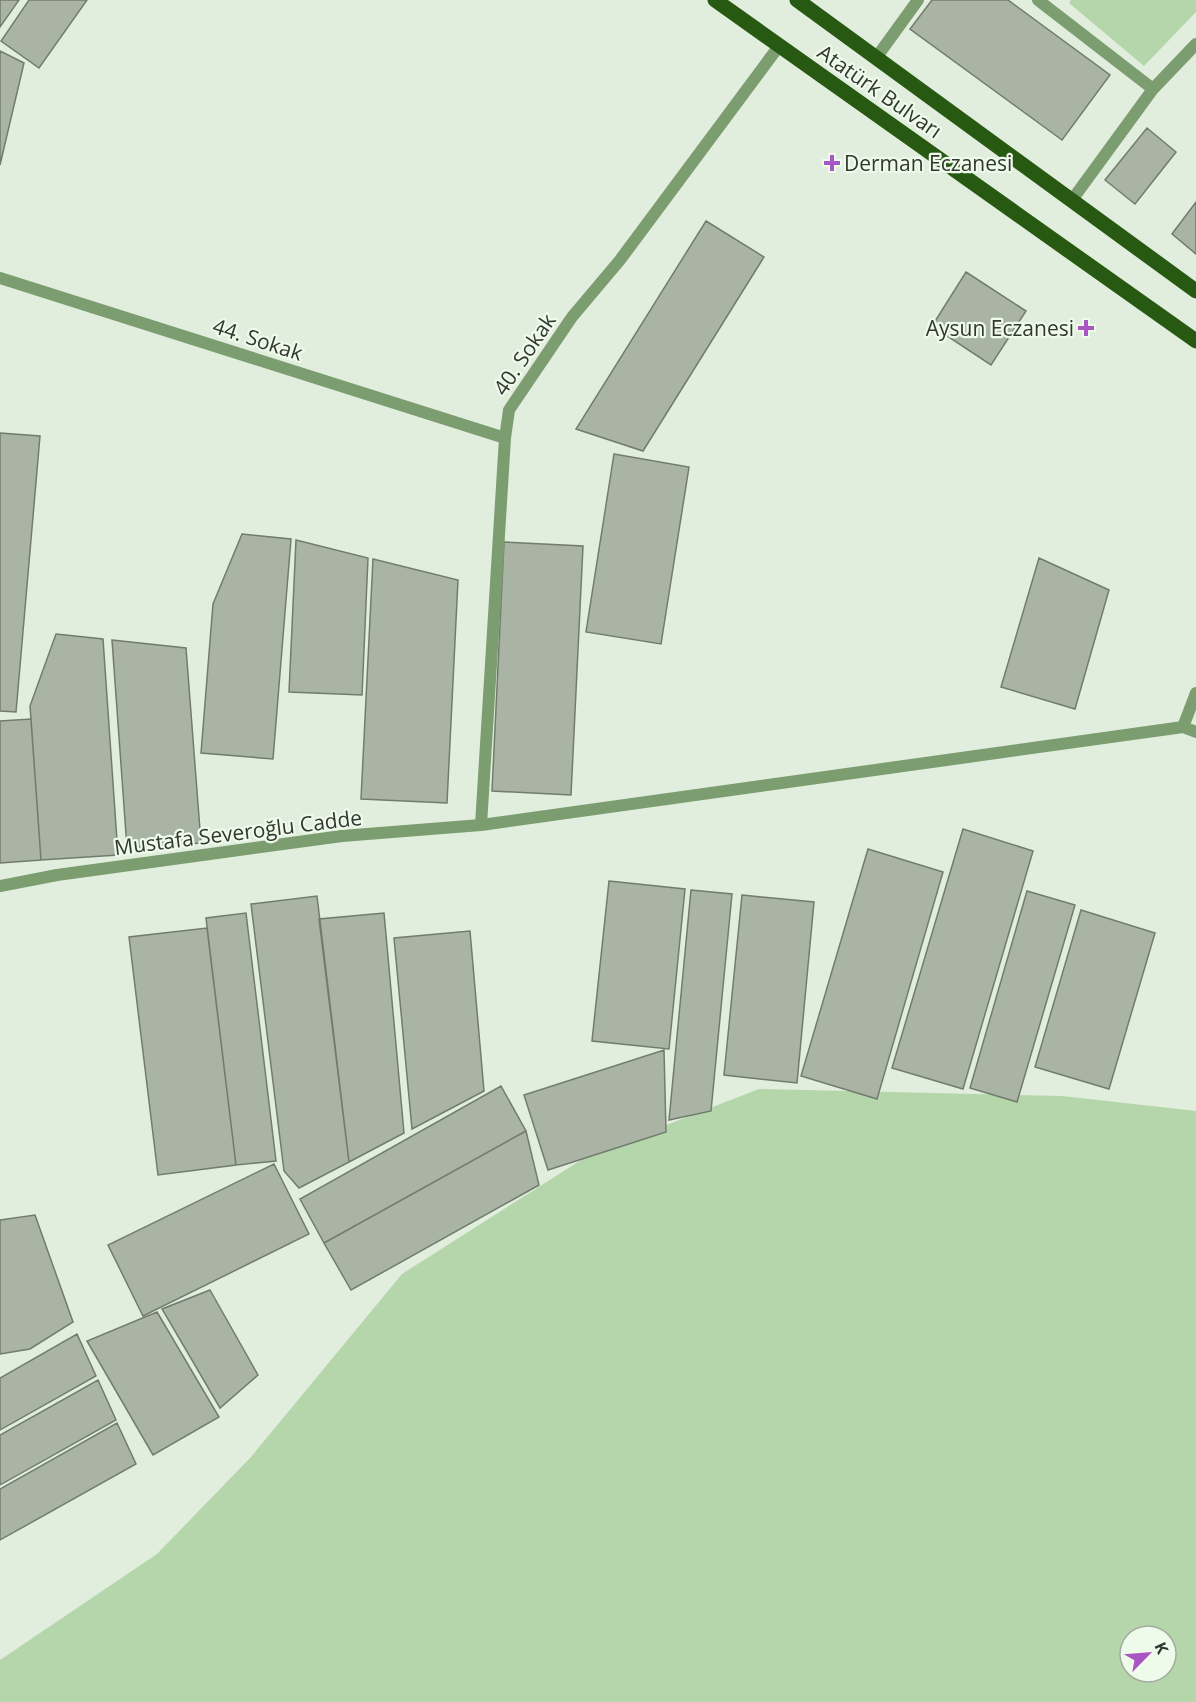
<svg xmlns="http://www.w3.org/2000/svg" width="1196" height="1702" font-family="'Open Sans',sans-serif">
<rect width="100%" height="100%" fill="#e1eddd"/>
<path fill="#b5d6aa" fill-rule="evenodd" d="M1071 0H1196V12L1144 66 1069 3Z
M759 1089 1062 1096 1196 1111V1702H0V1660L157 1554 251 1457 402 1274 589 1155ZM1130 1636H1166V1672H1130Z"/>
<path fill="#a9b4a5" stroke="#727c6e" stroke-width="1.5" d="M0 0H19L0 27Z
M29 0H87L39 68 1 41Z
M932 0H1008L1110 75 1062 140 910 29Z
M0 51 24 63 0 165Z
M1147 128 1176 152 1135 204 1105 180Z
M1196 202V254L1172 234Z
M706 221 764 257 643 451 576 429Z
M966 272 1026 311 991 365 932 326Z
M0 433 40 436 16 712 0 711Z
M614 454 689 467 661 644 586 632Z
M242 534 291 539 273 759 201 753 213 604Z
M296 540 368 558 362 695 289 692Z
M504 542 583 546 571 795 492 791Z
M1039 558 1109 590 1075 709 1001 687Z
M373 559 458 580 447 803 361 799Z
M56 634 103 639 118 855 41 860 30 706Z
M112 640 186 648 201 843 127 848Z
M31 719 41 860 0 863V721Z
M963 829 1033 851 963 1089 892 1068Z
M868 849 943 872 877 1099 801 1076Z
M609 881 685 889 669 1049 592 1041Z
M691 890 732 894 711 1111 669 1120Z
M1027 891 1075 905 1017 1102 970 1088Z
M742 895 814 902 797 1083 724 1075Z
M317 896 349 1162 299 1188 284 1171 251 904Z
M1081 910 1155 933 1109 1089 1035 1067Z
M246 913 276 1161 236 1165 206 918Z
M384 913 404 1133 349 1162 319 919Z
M207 928 236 1165 158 1175 129 937Z
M470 931 484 1091 412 1129 394 938Z
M664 1050 666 1132 548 1170 524 1095Z
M501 1086 526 1131 324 1243 300 1199Z
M526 1131 539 1185 351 1290 324 1243Z
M274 1164 309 1234 143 1316 108 1245Z
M35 1215 73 1322 30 1349 0 1354V1220Z
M210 1290 258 1375 220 1408 162 1309Z
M157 1312 219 1417 153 1455 87 1341Z
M77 1334 96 1376 0 1430V1378Z
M98 1380 116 1420 0 1485V1435Z
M117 1423 136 1464 0 1540V1489Z"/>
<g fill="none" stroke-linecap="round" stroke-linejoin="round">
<path stroke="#7b9d70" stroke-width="12" d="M1038 0 1153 89
M876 58 918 0
M1072 200 1153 89 1196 44"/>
<path stroke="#7b9d70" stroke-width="12" d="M0 278 505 438
M1183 727 1196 693
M481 825 505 438 509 410 572 317 620 260 779 46
M0 886 57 875 342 836 481 825 1183 727 1196 732"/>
<path stroke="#285913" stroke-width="15" d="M715 0 1196 341
M797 0 1196 291"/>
</g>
<g fill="#aa55c4" stroke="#eefaea" stroke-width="2">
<path d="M829 154h6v6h6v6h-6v6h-6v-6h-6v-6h6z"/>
<path d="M1083 319h6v6h6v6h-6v6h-6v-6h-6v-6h6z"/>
</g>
<g text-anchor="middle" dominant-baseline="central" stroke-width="4.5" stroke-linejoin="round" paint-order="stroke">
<g font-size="21" fill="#323731" stroke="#eefaea">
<text transform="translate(880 91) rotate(35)">Atatürk Bulvarı</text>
<text transform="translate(258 339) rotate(18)">44. Sokak</text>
<text transform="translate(524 354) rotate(-56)">40. Sokak</text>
<text transform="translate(238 832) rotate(-7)">Mustafa Severoğlu Cadde</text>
</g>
<g font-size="21" fill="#323731" stroke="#eefaea" text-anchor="start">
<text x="844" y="163">Derman Eczanesi</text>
<text x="1074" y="328" text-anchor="end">Aysun Eczanesi</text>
</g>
</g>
<g transform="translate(1148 1654) rotate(65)"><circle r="28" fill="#eefaea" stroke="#a3aca0" stroke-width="1.5"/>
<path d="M0-4.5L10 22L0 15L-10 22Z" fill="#aa55c4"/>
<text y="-9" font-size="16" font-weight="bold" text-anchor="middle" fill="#323731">K</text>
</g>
</svg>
